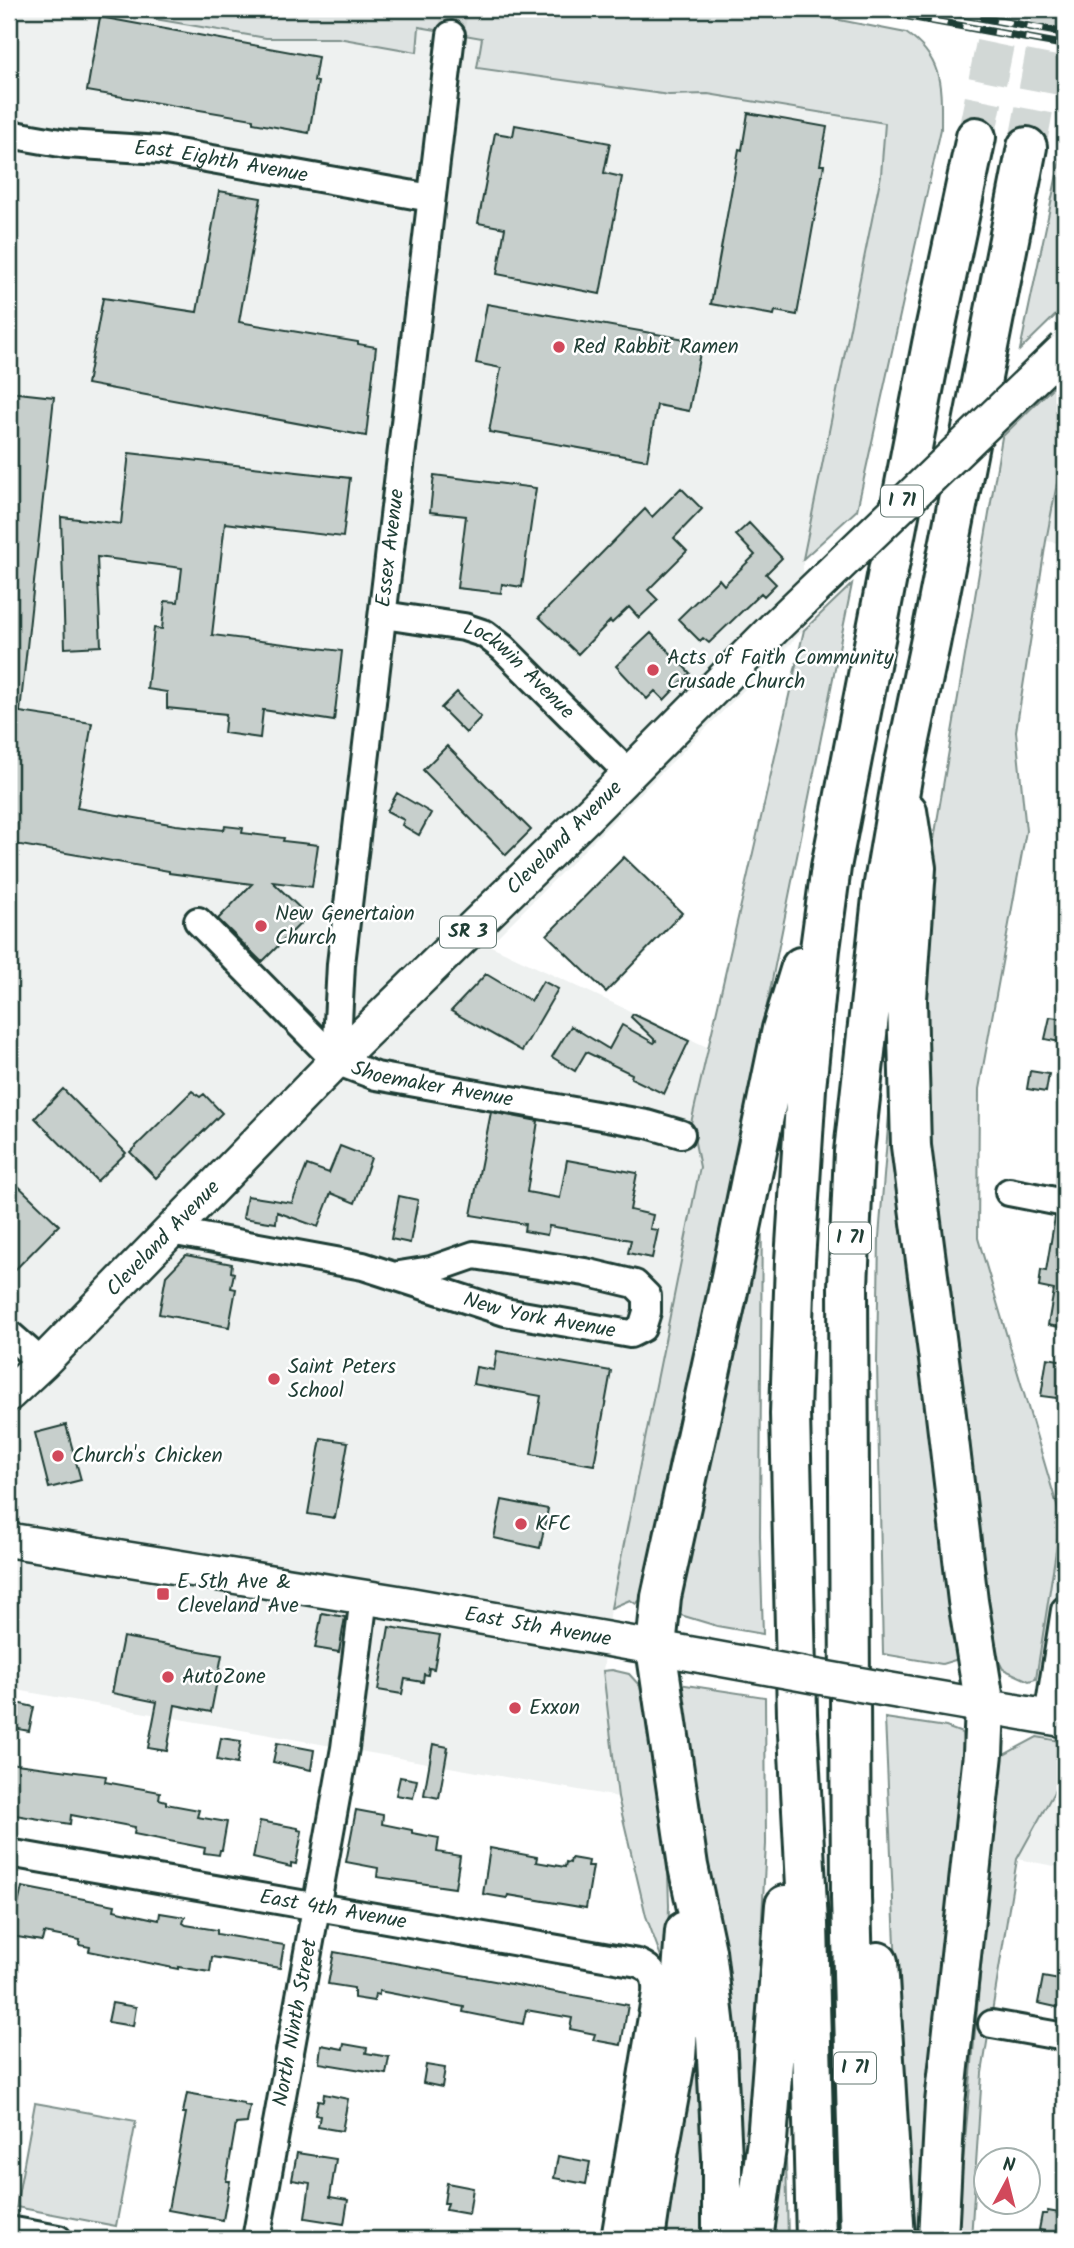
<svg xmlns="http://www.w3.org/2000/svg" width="1074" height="2248" font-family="Kalam,sans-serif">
<rect width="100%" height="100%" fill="#fff"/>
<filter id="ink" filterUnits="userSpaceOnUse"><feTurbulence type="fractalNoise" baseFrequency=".0143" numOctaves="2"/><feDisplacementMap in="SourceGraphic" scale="14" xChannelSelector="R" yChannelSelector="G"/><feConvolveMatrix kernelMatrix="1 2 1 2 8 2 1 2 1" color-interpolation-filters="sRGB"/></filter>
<g filter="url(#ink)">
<path fill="#eef1f0" d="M9 9H123L155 19 266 38H338L416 52 419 27 482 38 478 68 669 95 708 94 885 123 881 175 803 559 804 630 489 945 707 1047 691 1123 700 1167 611 1608 603 1671 618 1797 11 1689 9 1701Z
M1065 441V544L1046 541Z
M1054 1562 1065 1564V1742L1037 1737 1036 1679Z
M1065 1772V1868L1017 1859Z"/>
<path fill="#dee3e2" stroke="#7e908b" stroke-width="2" d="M123 9H783L906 33C944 59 941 87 941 129L857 510 803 559 881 175 885 123 708 94 669 95 477 68 482 38 419 27 417 52 338 38H266L155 19Z
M1065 150V306L1020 350 1060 160Z
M1064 384 1065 441 1046 541 1016 731 1026 831 979 1089 978 1238 1061 1519 1036 1679 1029 1681 1003 1669 995 1654 936 1237 920 1092 932 851 1002 437 1053 387Z
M852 584 699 1342 672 1445 643 1597 636 1604 630 1600 611 1608 700 1167 691 1123 804 630Z
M895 1041 965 1657 942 1664 883 1654 877 1362 879 1237Z
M762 1196 760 1536 763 1634 717 1626 674 1613Z
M612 1670 629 1674 640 1686 648 1728 663 1828 668 1873 669 1906 667 1973 646 1916 618 1797 603 1671Z
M679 1684 765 1697 766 1844 755 2046 741 2189Z
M885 1718 946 1727 962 1733 963 1742 967 1744 925 2239H908Z
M1037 1737 1065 1742V1772L1017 1859 982 2073 971 2239H956L1000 1757Z
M700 2004 705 2239H657Z
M35 2103 136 2121 116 2226 16 2207Z
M780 2160H786L788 2239H769Z"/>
<path fill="#c7cfcc" stroke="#1f3d34" stroke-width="2" d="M100 17 318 57 314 81 318 82 309 133 253 123V119L87 91Z
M748 113 827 127 820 165H824L797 315 775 311 774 315 711 304 739 149 742 150Z
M515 125 610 143 604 173 622 177 600 294 497 274 505 228 478 223 495 133 513 136Z
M219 191 261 198 239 322 358 342V344L376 347 366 436 87 384 103 298 197 312Z
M487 304 702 342 689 411 657 405 647 460 489 432 501 368 476 363Z
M9 392 54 397 20 712 92 723 77 808 176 825 224 830 225 826 243 828 242 833 284 838 283 841 318 845 312 887 273 882 308 916 262 962 218 919 252 884 169 873V871L9 843Z
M129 453 350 478 343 537 225 523 212 635 342 651 334 721 263 710 260 738 224 733 226 714 167 708V692L147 689 154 628 162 629 165 601 178 602 182 568 97 557 101 646 65 648 61 517 121 524Z
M434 475 536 488 522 587 502 584 501 593 457 588 466 516 430 512Z
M681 488 702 509 674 538 687 551 648 590 658 600 639 618 629 607 612 623 610 621 578 654 539 617 645 509 652 517Z
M749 523 782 558 766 574 776 584 764 596 761 593 709 643 703 638 700 641 678 619 719 579 724 585 755 555 736 535Z
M651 633 690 673 664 700 655 691 647 699 616 666Z
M457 692 481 717 466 733 441 708Z
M447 746 531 830 506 855 423 770Z
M397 793 431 813 419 835 402 825 404 820 387 811Z
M624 857 682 913 606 992 547 935Z
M486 974 531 1001 543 981 558 989 522 1051 451 1011Z
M633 1014 689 1041 664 1094 631 1078 632 1074 586 1052 575 1071 552 1057 571 1026 609 1049 622 1025 654 1043 656 1041 631 1017Z
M1050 1017 1065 1019V1043L1045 1039Z
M1030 1071 1049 1074 1046 1092 1027 1089Z
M63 1089 126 1153 97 1181 35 1118Z
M192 1091 200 1097 204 1094 222 1113 156 1178 130 1152Z
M491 1112 538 1121 527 1192 560 1198 567 1160 637 1173 630 1210 653 1215 650 1229 658 1230 652 1258 628 1253 631 1240 549 1226 547 1235 524 1231 525 1224 471 1215Z
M340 1146 371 1158 355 1203 331 1193 318 1227 277 1212 276 1223 243 1218 247 1196 292 1203 307 1165 329 1173Z
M9 1177 59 1225 9 1276Z
M399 1196 418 1200 410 1243 391 1239Z
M1055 1217 1065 1218V1328L1048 1325 1054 1290 1039 1287 1041 1270 1046 1271Z
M186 1255 232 1264 231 1272 234 1273 231 1288 236 1289 229 1327 159 1314 166 1276Z
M497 1351 611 1371 594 1465 531 1454 541 1396 473 1384 476 1367 494 1370Z
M1047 1358 1065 1361V1399L1041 1396Z
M66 1425 81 1480 49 1488 35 1433Z
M321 1438 348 1442 335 1518 308 1514Z
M502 1500 548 1509 540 1548 494 1538Z
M322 1613 345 1617 339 1652 315 1648Z
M389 1627 440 1635 434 1669 429 1668 428 1675 424 1674 423 1682 405 1679 402 1694 378 1690Z
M123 1637 222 1655 211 1712 175 1705 167 1751 148 1748 157 1702 112 1693Z
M12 1702 34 1707 29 1731 9 1727Z
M221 1738 241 1741 237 1764 217 1760Z
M277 1743 314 1750 311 1770 273 1762Z
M433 1744 448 1747 439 1798 424 1795Z
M9 1763 106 1776 105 1782 160 1792 159 1799 166 1801V1804L199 1810 197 1817 227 1822 222 1850H220L219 1855 204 1853 205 1848 134 1834 135 1827 71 1815 70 1824 9 1814Z
M400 1777 417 1780 413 1798 396 1795Z
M356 1810 383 1815 382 1824 412 1830V1833L439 1838 437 1852 460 1856 455 1888 377 1877 378 1868 346 1862Z
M260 1821 298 1828V1830L302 1831 296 1864 291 1863V1867L253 1858Z
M490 1848 537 1857 536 1862 565 1867 566 1862 570 1863 571 1858 589 1861 588 1866H593L586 1908 508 1895 507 1898 483 1894Z
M22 1887 115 1905 114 1910 159 1920 160 1913 185 1917 183 1923 186 1925 217 1930V1934L284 1945 280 1968 212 1957 210 1972 178 1967V1969L89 1951 90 1947 79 1945 80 1940 44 1933 42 1941 11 1936Z
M334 1952 628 2005 621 2045 593 2040 595 2034 570 2029 572 2018 526 2010 523 2024 463 2012 464 2007 379 1991V1995L375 1994 374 2001 354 1998V1988L328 1984Z
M1043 1977 1065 1981V2009L1038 2003Z
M112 2003 136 2007 133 2026 108 2022Z
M344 2044 367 2048 366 2053 389 2057 386 2074 319 2063 321 2045 343 2049Z
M426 2065 445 2068 442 2087 423 2083Z
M187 2093 244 2103V2105L250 2106 247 2123 236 2124 226 2181H230L223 2220 168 2210 186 2113H183Z
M324 2094 348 2099 342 2131 318 2127 320 2116 315 2115 318 2100 323 2101Z
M297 2153 336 2159 330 2197 348 2200 344 2224 305 2218 310 2183 292 2180Z
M558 2156 590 2162 586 2184 554 2178Z
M447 2183 473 2188 469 2214 446 2210 448 2203H444Z
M1048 2211 1065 2214V2238L1043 2234 1044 2231 1039 2230 1042 2214H1047Z"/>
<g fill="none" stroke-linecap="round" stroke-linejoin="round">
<path stroke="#d2d8d6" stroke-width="26" stroke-dasharray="26 13" stroke-linecap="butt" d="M451 35 455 9"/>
<path stroke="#d2d8d6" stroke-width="38" stroke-dasharray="38 19" stroke-linecap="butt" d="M976 137 1002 9
M1027 147 1053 9"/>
<defs>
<g id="minor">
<path id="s1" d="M9 134 66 144 161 150 431 198"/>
<path id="s2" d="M383 615 464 627 485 634 503 648 628 773"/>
<path id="s3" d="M198 921 336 1061 376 1076 647 1124 681 1134"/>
<path id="s4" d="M336 1061 341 964 451 35"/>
<path d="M1009 1192 1065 1203"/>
<path id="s5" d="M170 1231 363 1266 505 1312 630 1334 642 1328 647 1312V1296L635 1284 585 1272 474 1255 431 1270 393 1276"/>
<path d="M9 1334 42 1363"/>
<path d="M1048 1717 1065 1610"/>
<path id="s6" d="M9 1853 638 1963C653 1969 657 1977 656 1993L615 2239"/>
<path d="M992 2024 1065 2037"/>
<path d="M9 2230 58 2239"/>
<path id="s7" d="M256 2239 345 1748 364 1597"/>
</g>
<g id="major">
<path id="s8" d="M9 1394 42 1363 336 1061 584 819 776 626"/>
<path id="s9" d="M9 1540 407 1604 703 1656"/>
<path d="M885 1689 1065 1720"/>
</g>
<path id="highway" d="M907 811 916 868 907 999 911 1146 944 1398 968 1601 985 1707 983 1754 945 2103 938 2239
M878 1962 895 2239
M645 2239 654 2177 676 2057 685 1931
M722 2239V2158L716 2036 706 1951 688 1866 656 1648 661 1597 727 1296 782 1029 801 967
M753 2239 767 2141 785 1905
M816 2239 808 1924 797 1714 790 1414 795 1261 806 1088 820 949 831 867 932 344 976 137
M860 2239 851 1897 848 1286 854 1152 883 889 902 778 930 644 1027 147"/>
</defs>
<use href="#minor" stroke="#1f3d34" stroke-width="32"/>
<use href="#major" stroke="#1f3d34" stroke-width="38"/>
<use href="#highway" stroke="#1f3d34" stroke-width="44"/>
<use href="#minor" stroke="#fff" stroke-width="26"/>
<use href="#major" stroke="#fff" stroke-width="33"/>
<use href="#highway" stroke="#fff" stroke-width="38"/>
<defs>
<path id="rail" d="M868 9 1065 45
M933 9 1065 33"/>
</defs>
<use href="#rail" stroke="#1f3d34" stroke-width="8"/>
<use href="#rail" stroke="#fff" stroke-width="5" stroke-dasharray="16" stroke-linecap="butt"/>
<defs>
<path id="major-bridge" d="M776 626 1065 348
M703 1656 885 1689"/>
</defs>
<use href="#major-bridge" stroke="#1f3d34" stroke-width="38" stroke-linecap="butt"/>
<use href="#major-bridge" stroke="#fff" stroke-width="33"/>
</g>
</g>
<g fill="#d1495b" stroke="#fff" stroke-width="2.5">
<circle cx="559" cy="347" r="7"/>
<circle cx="653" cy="670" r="7"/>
<circle cx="261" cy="926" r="7"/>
<circle cx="274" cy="1379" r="7"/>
<circle cx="58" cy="1456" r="7"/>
<circle cx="521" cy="1524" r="7"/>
<rect x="156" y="1587" width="14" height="14" rx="3.5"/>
<circle cx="168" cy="1677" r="7"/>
<circle cx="515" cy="1708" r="7"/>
</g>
<g text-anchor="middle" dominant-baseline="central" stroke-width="5" stroke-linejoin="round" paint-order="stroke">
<g fill="#fff" stroke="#627771" stroke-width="2">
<rect x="881" y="485.5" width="42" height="31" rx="5"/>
<rect x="440" y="916.5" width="56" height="31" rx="5"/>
<rect x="829" y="1222.5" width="42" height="31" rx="5"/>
<rect x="834" y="2052.5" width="42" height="31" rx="5"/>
</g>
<g font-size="19" font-weight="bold" fill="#1f3d34">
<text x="902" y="501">I 71</text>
<text x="468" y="932">SR 3</text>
<text x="850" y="1238">I 71</text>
<text x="855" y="2068">I 71</text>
</g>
<g font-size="21" fill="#1f3d34" stroke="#fff">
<text stroke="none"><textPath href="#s1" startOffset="214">East Eighth Avenue</textPath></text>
<text stroke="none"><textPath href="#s4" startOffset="516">Essex Avenue</textPath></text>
<text stroke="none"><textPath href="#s2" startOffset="152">Lockwin Avenue</textPath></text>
<text stroke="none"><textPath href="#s8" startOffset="786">Cleveland Avenue</textPath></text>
<text stroke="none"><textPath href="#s3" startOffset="296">Shoemaker Avenue</textPath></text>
<text stroke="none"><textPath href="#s8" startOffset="219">Cleveland Avenue</textPath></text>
<text stroke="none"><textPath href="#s5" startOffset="380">New York Avenue</textPath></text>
<text stroke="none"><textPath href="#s9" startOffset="536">East 5th Avenue</textPath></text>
<text stroke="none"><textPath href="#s6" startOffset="329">East 4th Avenue</textPath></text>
<text stroke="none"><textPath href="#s7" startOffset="220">North Ninth Street</textPath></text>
</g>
<g font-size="21" fill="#1f3d34" stroke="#fff" text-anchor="start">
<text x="573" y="347">Red Rabbit Ramen</text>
<text x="667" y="658">Acts of Faith Community<tspan x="667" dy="24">Crusade Church</tspan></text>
<text x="275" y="914">New Genertaion<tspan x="275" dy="24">Church</tspan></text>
<text x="288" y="1367">Saint Peters<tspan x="288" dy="24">School</tspan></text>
<text x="72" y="1456">Church's Chicken</text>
<text x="535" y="1524">KFC</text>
<text x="177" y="1582">E 5th Ave &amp;<tspan x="177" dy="24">Cleveland Ave</tspan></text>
<text x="182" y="1677">AutoZone</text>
<text x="529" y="1708">Exxon</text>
</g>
</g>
<rect width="1074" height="2248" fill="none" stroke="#fff" stroke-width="35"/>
<rect x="18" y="18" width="1039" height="2213" fill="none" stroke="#1f3d34" stroke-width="2.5" filter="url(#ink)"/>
<g transform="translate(1007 2181) rotate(7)"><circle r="33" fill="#ffffff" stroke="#a5b1ae" stroke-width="2"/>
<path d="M0-5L12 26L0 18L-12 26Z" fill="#d1495b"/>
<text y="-10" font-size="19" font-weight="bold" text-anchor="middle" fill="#1f3d34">N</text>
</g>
</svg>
